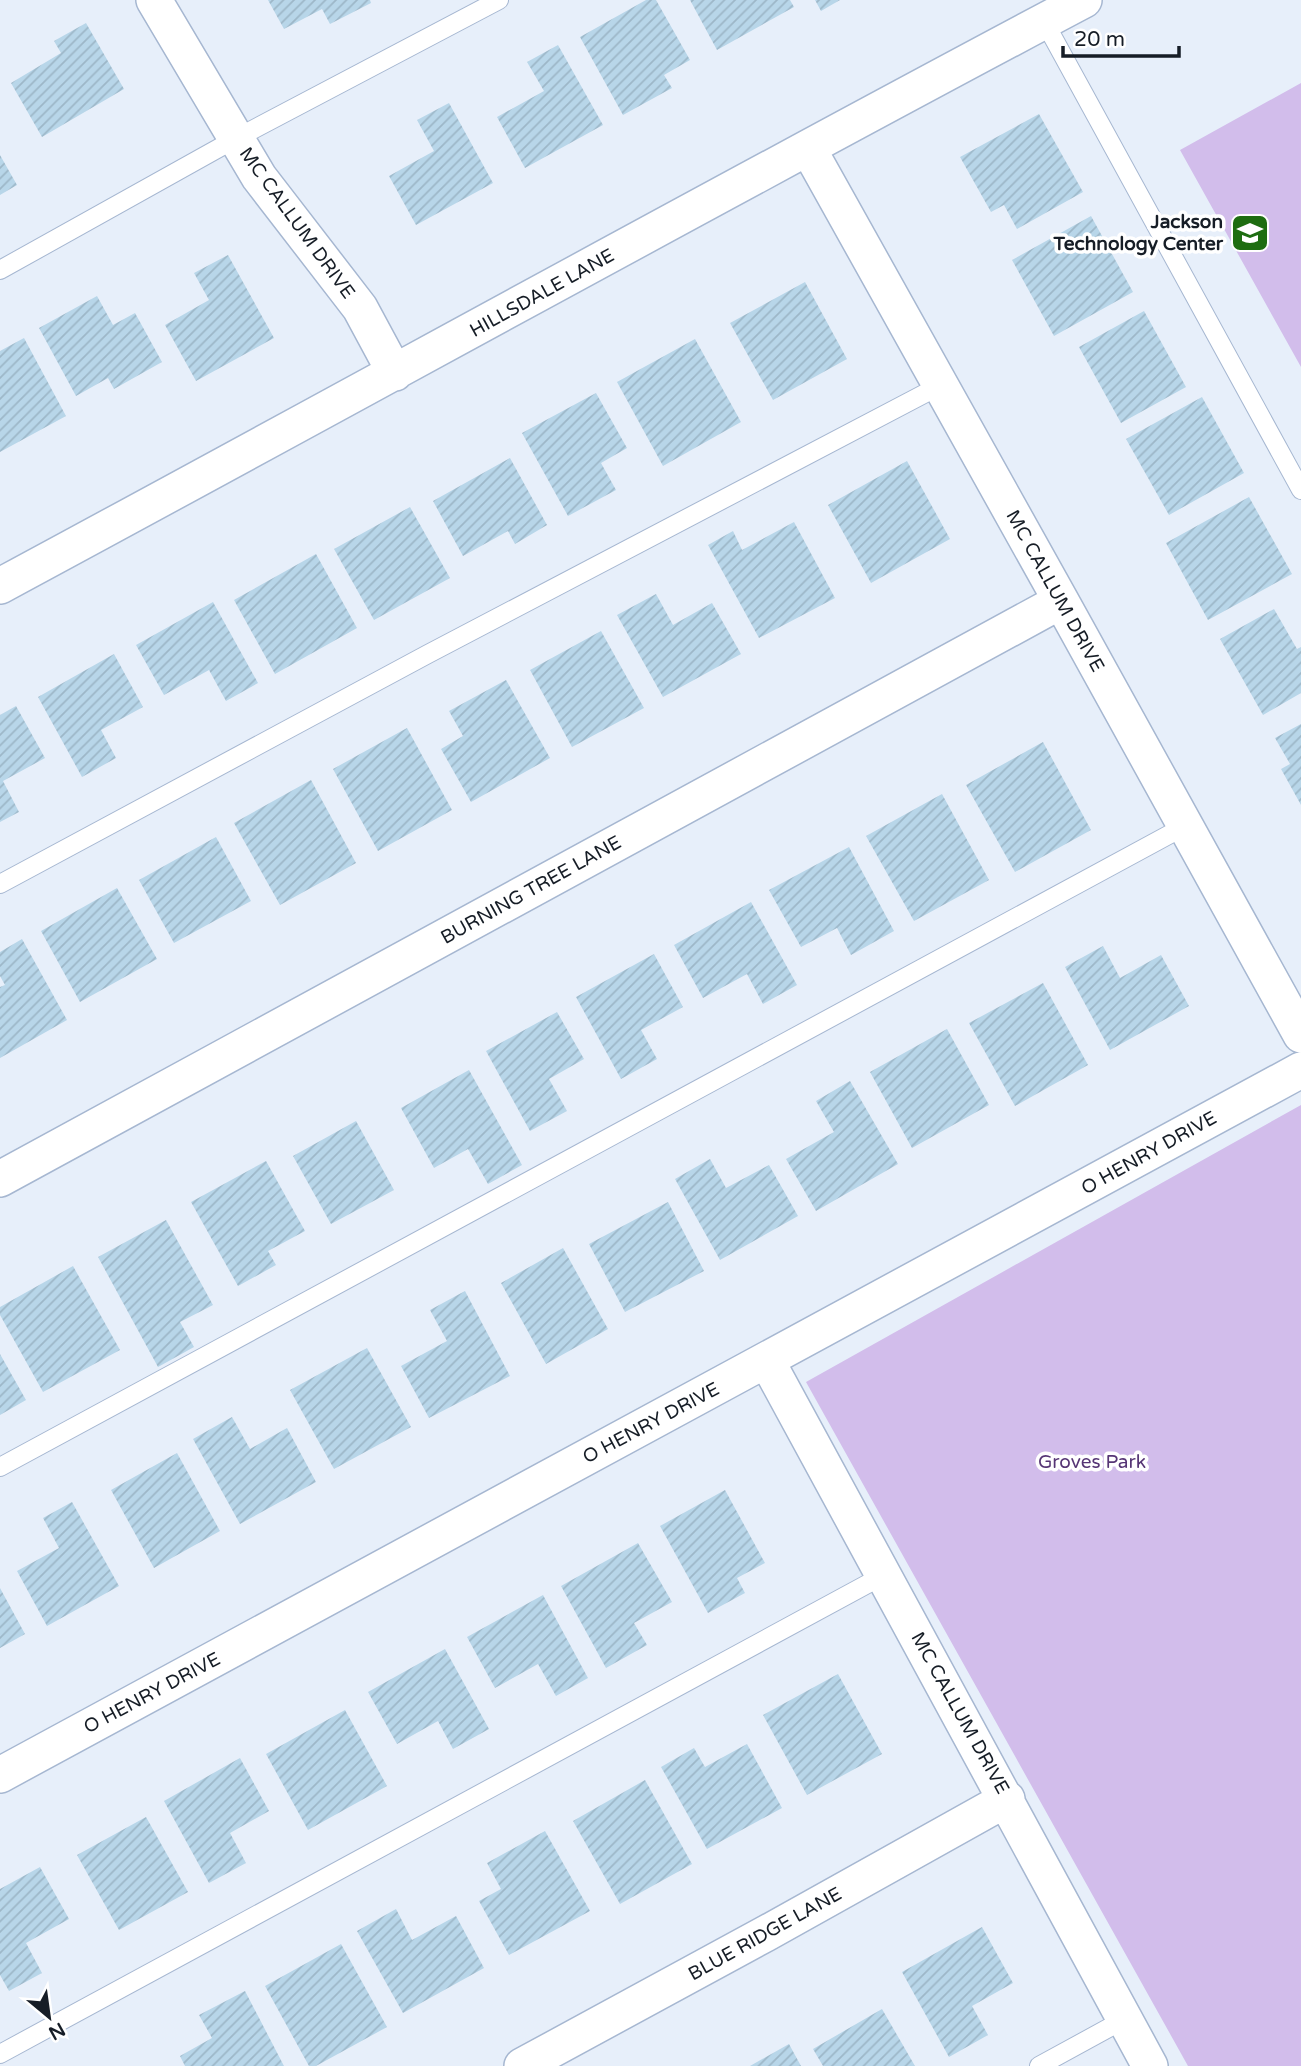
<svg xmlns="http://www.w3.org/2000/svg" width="1301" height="2066" font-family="'Varela Round',sans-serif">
<defs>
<pattern id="building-hatch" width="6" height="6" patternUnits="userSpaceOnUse" patternTransform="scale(1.75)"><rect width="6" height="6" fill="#b8d6e9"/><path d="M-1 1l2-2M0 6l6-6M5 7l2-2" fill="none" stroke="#9db7c8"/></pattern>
</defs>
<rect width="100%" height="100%" fill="#e7effa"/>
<path fill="#d2bdeb" d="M1301 83V367L1180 150Z
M1301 1105V2066H1188L806 1382Z"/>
<path fill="url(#building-hatch)" d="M268 0H370L371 3 330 24 322 9 284 29Z
M646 0H656L690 60 664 75 672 88 623 115 580 37Z
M690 0H790L794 7 717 50Z
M815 0H840L821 11Z
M86 23 124 89 42 137 11 83 61 53 54 41Z
M558 45 603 125 525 168 497 117 544 91 527 62Z
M449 103 493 183 416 225 389 176 434 151 417 120Z
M1039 114 1083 192 1017 229 1004 205 991 212 960 157Z
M0 155 17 185 0 195Z
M1091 216 1133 292 1054 336 1012 260Z
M228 255 274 338 196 381 165 325 209 300 194 273Z
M805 282 847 359 773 400 730 323Z
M97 296 113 325 135 313 162 362 114 389 108 378 76 396 39 328Z
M1144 311 1186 387 1121 423 1079 347Z
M24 338 66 416 0 452V351Z
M695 339 741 422 663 466 617 382Z
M596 393 627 448 601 463 616 490 568 516 522 433Z
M1202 397 1244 473 1169 515 1126 439Z
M510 458 547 525 515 544 508 531 463 556 433 501Z
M907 461 950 539 871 583 828 505Z
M1249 497 1292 574 1208 620 1166 543Z
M410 507 450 578 374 620 334 549Z
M794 522 835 598 759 638 708 545 733 531 742 550Z
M316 554 357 628 275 674 234 600Z
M656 594 673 625 712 603 741 654 663 697 617 615Z
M213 602 258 683 226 701 209 670 164 695 136 645Z
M1274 609 1297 649 1301 647V693L1263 715 1220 639Z
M601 631 644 708 572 747 530 670Z
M114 654 143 707 101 730 116 758 82 777 38 697Z
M506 680 550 758 471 802 441 749 463 736 449 711Z
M16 706 45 758 3 781 19 812 0 822V715Z
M1301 724V805L1281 769 1290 764 1275 738Z
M407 728 452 810 378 851 333 769Z
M1043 742 1091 830 1015 872 966 785Z
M311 780 356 863 280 905 234 823Z
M942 794 989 880 914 921 866 836Z
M216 837 251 901 174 943 139 880Z
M849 847 894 931 851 955 837 928 801 947 769 890Z
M117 888 157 959 80 1002 41 931Z
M751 902 797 985 763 1004 747 974 703 998 674 945Z
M22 939 67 1020 0 1058V987L5 985 0 976V952Z
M1103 946 1120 978 1161 955 1189 1006 1110 1050 1065 967Z
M654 954 683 1007 641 1030 657 1059 621 1079 576 997Z
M1043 983 1088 1065 1015 1106 969 1023Z
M557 1012 584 1059 549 1079 567 1111 530 1131 486 1051Z
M947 1029 989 1105 912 1148 870 1072Z
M469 1070 522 1165 488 1184 468 1149 434 1168 401 1108Z
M850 1081 898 1164 816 1211 786 1159 834 1132 816 1101Z
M356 1121 394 1190 331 1224 293 1156Z
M710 1159 726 1188 769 1165 798 1216 720 1260 675 1179Z
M266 1161 305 1231 268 1251 276 1265 238 1286 191 1202Z
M668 1202 704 1271 625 1312 589 1244Z
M166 1220 213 1305 180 1322 194 1347 158 1367 98 1257Z
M563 1248 608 1329 546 1364 501 1283Z
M73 1266 120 1350 43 1392 0 1315V1307Z
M465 1291 510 1376 429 1418 401 1366 447 1341 430 1310Z
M367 1348 411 1427 334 1469 290 1390Z
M0 1354 26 1400 0 1415Z
M232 1417 250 1449 287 1428 316 1482 240 1524 193 1439Z
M177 1453 220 1531 154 1568 111 1490Z
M725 1490 765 1563 737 1578 745 1593 708 1613 660 1526Z
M72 1502 119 1586 47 1626 17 1571 59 1548 43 1518Z
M638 1543 672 1602 634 1623 647 1645 606 1668 561 1586Z
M0 1588 25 1634 0 1648Z
M543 1595 588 1678 556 1696 538 1664 495 1688 467 1637Z
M445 1649 489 1729 453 1749 438 1721 397 1744 368 1692Z
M838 1674 882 1754 807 1795 763 1715Z
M345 1710 387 1786 308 1830 266 1754Z
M747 1744 782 1808 707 1849 661 1767 694 1748 705 1767Z
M240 1758 269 1811 230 1833 246 1863 209 1883 164 1801Z
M645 1780 692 1864 620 1904 573 1821Z
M146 1817 188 1892 119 1930 77 1855Z
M545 1831 590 1911 509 1955 479 1901 501 1889 487 1863Z
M40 1867 69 1919 26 1943 42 1973 9 1991 0 1975V1889Z
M396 1909 412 1940 456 1916 484 1968 403 2013 357 1931Z
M982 1927 1013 1983 972 2006 988 2035 949 2057 902 1972Z
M341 1944 387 2027 316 2066H309L265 1986Z
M245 1991 284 2066H185L180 2056 212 2038 199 2015Z
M882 2009 915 2066H823L813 2049Z
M789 2044 801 2066H750Z"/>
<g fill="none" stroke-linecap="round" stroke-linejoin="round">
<defs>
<path id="lane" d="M1044 21 1301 490
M0 270 235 139 499 0
M0 884 428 654 941 385
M0 1467 1185 826
M0 2054 884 1575
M1039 2066 1125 2019"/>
<path id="street" d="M154 0 259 177 360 308 395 373
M808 148 1061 601 1301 1035
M0 586C362 391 721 192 1084 0
M0 1179 1061 601
M767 1361 1150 2066
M0 1775 1301 1070
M522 2066 765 1934 1007 1799"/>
</defs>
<use href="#lane" stroke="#a6b7d1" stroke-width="20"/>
<use href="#street" stroke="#a6b7d1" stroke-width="38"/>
<use href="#lane" stroke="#fff" stroke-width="18"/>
<use href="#street" stroke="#fff" stroke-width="35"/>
</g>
<defs>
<symbol id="school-square" viewBox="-11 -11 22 22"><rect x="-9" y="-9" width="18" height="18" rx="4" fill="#1e6d11" stroke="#fff"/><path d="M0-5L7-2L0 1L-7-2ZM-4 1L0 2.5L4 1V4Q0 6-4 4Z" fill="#fff"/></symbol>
</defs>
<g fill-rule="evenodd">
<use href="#school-square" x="1228" y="211" width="44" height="44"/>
</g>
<g text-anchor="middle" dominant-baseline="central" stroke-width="7" stroke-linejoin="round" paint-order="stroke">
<g font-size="19" font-weight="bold" fill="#161d26" stroke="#fff" text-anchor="end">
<text x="1223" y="222">Jackson<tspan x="1223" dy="22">Technology Center</tspan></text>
</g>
<g font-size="19" fill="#161d26" stroke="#fff">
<text transform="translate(297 223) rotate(54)">MC CALLUM DRIVE</text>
<text transform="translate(542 293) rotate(-29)">HILLSDALE LANE</text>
<text transform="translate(1055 591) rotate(61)">MC CALLUM DRIVE</text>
<text transform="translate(531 890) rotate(-29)">BURNING TREE LANE</text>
<text transform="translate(1149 1153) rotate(-29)">O HENRY DRIVE</text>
<text transform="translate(651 1423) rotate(-28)">O HENRY DRIVE</text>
<text transform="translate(152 1693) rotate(-28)">O HENRY DRIVE</text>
<text transform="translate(960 1713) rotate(61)">MC CALLUM DRIVE</text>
<text transform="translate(765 1934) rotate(-29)">BLUE RIDGE LANE</text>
</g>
<g font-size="19" fill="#563575" stroke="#fff">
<text x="1092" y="1462">Groves Park</text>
</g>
</g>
<g transform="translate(49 2017) rotate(151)" stroke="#ffffff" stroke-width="5" paint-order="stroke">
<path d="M0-5L12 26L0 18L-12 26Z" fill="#161d26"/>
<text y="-10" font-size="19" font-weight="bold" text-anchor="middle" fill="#161d26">N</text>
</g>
<path d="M1063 46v10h116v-10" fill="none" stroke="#161d26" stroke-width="3.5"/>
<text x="1074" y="46" font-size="21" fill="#161d26" stroke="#ffffff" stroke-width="5" paint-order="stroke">20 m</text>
</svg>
